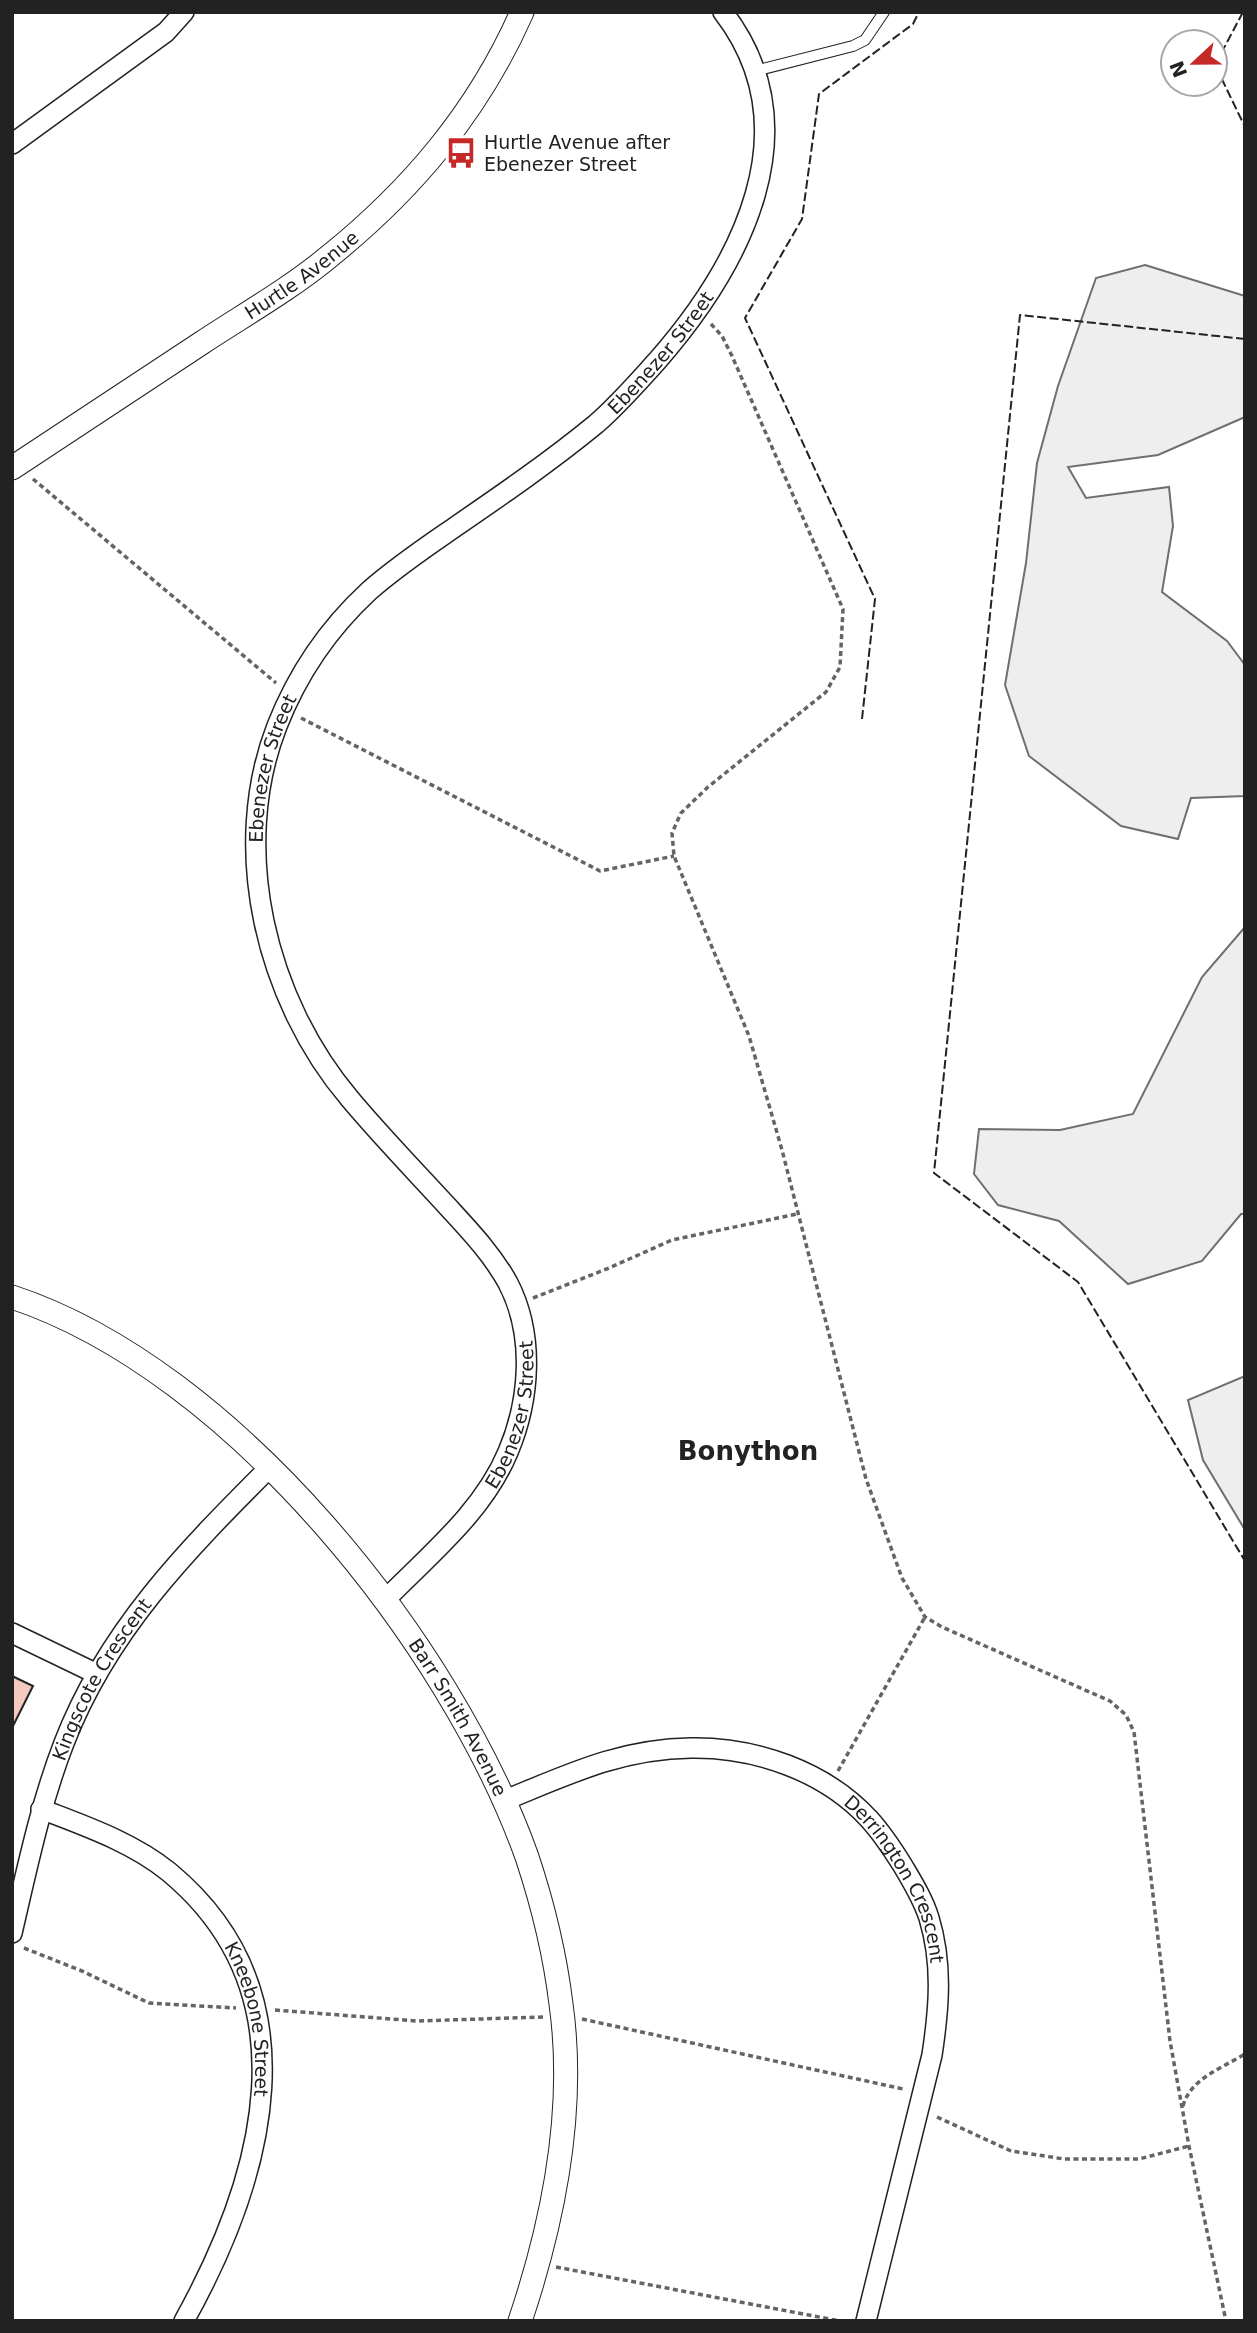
<svg xmlns="http://www.w3.org/2000/svg" width="1257" height="2333" font-family="'DejaVu Sans',sans-serif">
<rect width="100%" height="100%" fill="#fff"/>
<path fill="#eee" stroke="#6f6f6f" stroke-width="2" d="M1145 265 1245 296V417L1158 455 1068 467 1086 498 1169 487 1173 526 1162 592 1227 641 1245 665V796L1191 798 1178 839 1121 826 1029 756 1005 685 1026 563 1037 463 1058 386 1096 278Z
M1245 927V1214H1241L1202 1261 1128 1284 1059 1221 998 1205 974 1174 979 1129 1060 1130 1133 1114 1202 977Z
M1245 1376V1530L1203 1460 1188 1400Z"/>
<path fill="#f3c9c0" stroke="#222" stroke-width="2" d="M12 1676 33 1686 12 1728Z"/>
<g fill="none" stroke-linecap="round" stroke-linejoin="round">
<defs>
<path id="service" d="M755 71 853 46 865 40 884 12"/>
<g id="minor">
<path d="M12 144 166 32 184 12"/>
<path id="s1" d="M385 1600C429 1555 483 1512 508 1452 530 1400 535 1335 508 1283 492 1254 470 1231 448 1207 415 1171 381 1136 350 1099 266 1000 229 849 277 726 297 675 329 628 369 591 396 567 426 547 455 527 503 494 551 461 596 424 618 405 637 383 657 361 741 265 813 129 723 12"/>
<path d="M12 1633 97 1674"/>
<path id="s2" d="M503 1801C567 1775 619 1749 691 1748 755 1747 825 1771 869 1819 882 1833 893 1850 903 1866 913 1883 923 1899 929 1918 943 1964 939 2009 932 2055L866 2321"/>
<path id="s3" d="M41 1809C85 1826 132 1842 169 1872 316 1994 264 2177 184 2321"/>
<path id="s4" d="M12 1933C27 1869 40 1805 64 1743 107 1631 187 1550 270 1467"/>
</g>
<g id="tertiary">
<path id="s5" d="M12 468C76 426 139 384 203 342 244 315 288 290 326 259 411 191 478 112 522 12"/>
<path id="s6" d="M12 1297C233 1370 451 1644 527 1857 543 1905 555 1955 561 2004 576 2111 554 2220 520 2321"/>
</g>
</defs>
<use href="#service" stroke="#222" stroke-width="12"/>
<use href="#minor" stroke="#222" stroke-width="22"/>
<use href="#tertiary" stroke="#222" stroke-width="25"/>
<path stroke="#646464" stroke-width="3.5" stroke-dasharray="5 3.5" stroke-linecap="butt" d="M711 324 722 336 732 356 843 609 840 667 826 692 708 787 681 813 672 833 674 856 749 1036 782 1150 866 1479 902 1578 925 1617 942 1627 1110 1701 1126 1715 1134 1732 1170 2041 1189 2146 1226 2321
M33 479 276 683
M301 718 600 871 674 856
M533 1298 609 1268 672 1240 797 1214
M838 1771 925 1617
M24 1948 82 1971 149 2003 236 2008
M275 2010 417 2021 543 2017
M582 2019 903 2089
M1183 2106C1190 2079 1222 2068 1245 2054
M937 2117 1011 2151 1064 2159H1139L1189 2146
M556 2267 840 2321"/>
<use href="#service" stroke="#fff" stroke-width="10"/>
<use href="#minor" stroke="#fff" stroke-width="19"/>
<use href="#tertiary" stroke="#fff" stroke-width="23"/>
<path stroke="#222" stroke-width="2" stroke-dasharray="9 3.5" stroke-linecap="butt" d="M1243 12 1215 65 1245 127
M1245 339 1020 315 934 1173 1078 1282 1245 1561
M862 719 875 599 745 318 802 219 819 94 913 24 919 12"/>
</g>
<defs>
<symbol id="bus-bare" viewBox="-9 -9 18 18"><path d="M-5-6H5V4H4V6H2V4H-2V6H-4V4H-5ZM-3.5-4V0h7V-4ZM-3.5 1.2v1.5H-2V1.2ZM2 1.2v1.5H3.5V1.2Z" fill="#c62828" stroke="#fff" stroke-width="2.5" paint-order="stroke"/></symbol>
</defs>
<g fill-rule="evenodd">
<use href="#bus-bare" x="439" y="131" width="44" height="44"/>
</g>
<g text-anchor="middle" dominant-baseline="central" stroke-width="5" stroke-linejoin="round" paint-order="stroke">
<g font-size="19" fill="#222" stroke="#fff" text-anchor="start">
<text x="484" y="142">Hurtle Avenue after<tspan x="484" dy="22">Ebenezer Street</tspan></text>
</g>
<g font-size="19" fill="#222" stroke="#fff">
<text stroke="none"><textPath href="#s5" startOffset="348">Hurtle Avenue</textPath></text>
<text stroke="none"><textPath href="#s1" startOffset="1552">Ebenezer Street</textPath></text>
<text stroke="none"><textPath href="#s1" startOffset="966">Ebenezer Street</textPath></text>
<text stroke="none"><textPath href="#s1" startOffset="231">Ebenezer Street</textPath></text>
<text stroke="none"><textPath href="#s4" startOffset="271">Kingscote Crescent</textPath></text>
<text stroke="none"><textPath href="#s6" startOffset="626">Barr Smith Avenue</textPath></text>
<text stroke="none"><textPath href="#s2" startOffset="460">Derrington Crescent</textPath></text>
<text stroke="none"><textPath href="#s3" startOffset="317">Kneebone Street</textPath></text>
</g>
<g font-size="26" font-weight="bold" fill="#222" stroke="#fff">
<text x="748" y="1451">Bonython</text>
</g>
</g>
<rect width="1257" height="2333" fill="none" stroke="#222222" stroke-width="28"/>
<g transform="translate(1194 63) rotate(248)"><circle r="33" fill="#ffffff" stroke="#a7a7a7" stroke-width="2"/>
<path d="M0-5L12 26L0 18L-12 26Z" fill="#c62828"/>
<text y="-10" font-size="19" font-weight="bold" text-anchor="middle" fill="#222222">N</text>
</g>
</svg>
